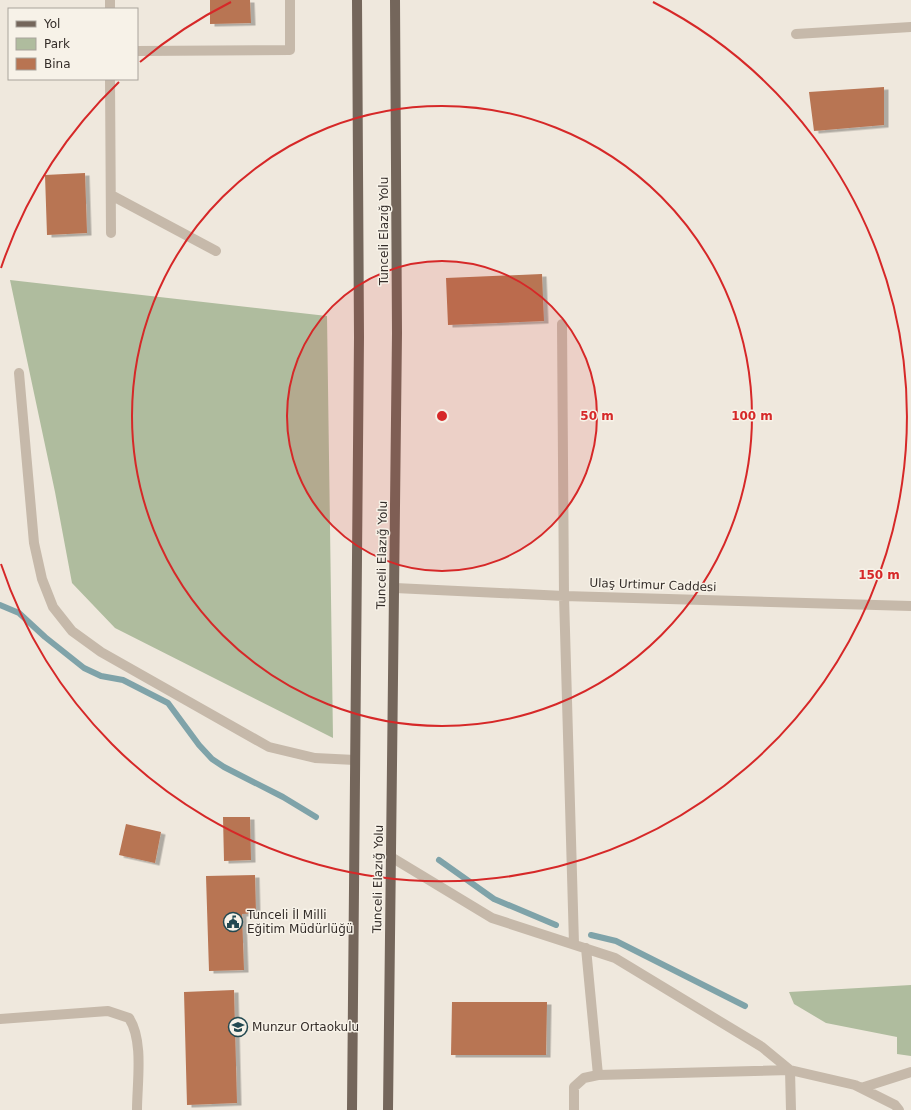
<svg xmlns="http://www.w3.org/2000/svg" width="911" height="1110" font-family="'DejaVu Sans',sans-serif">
<defs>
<filter id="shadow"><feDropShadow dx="4.5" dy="2.5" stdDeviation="0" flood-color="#0004"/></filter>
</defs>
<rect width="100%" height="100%" fill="#efe8dd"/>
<path fill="#afbc9e" d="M10 280 327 316 333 738 115 628 72 583 55 492Z
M911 985V1056L897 1054V1037L826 1023 794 1004 789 992Z"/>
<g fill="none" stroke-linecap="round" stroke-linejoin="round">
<path stroke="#7fa3a9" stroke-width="6" d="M0 605 19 613 45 637 84 668 101 676 123 680 168 703 199 745 212 759 224 767 283 797 316 817
M439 860 494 899 556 925
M591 935 616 941 745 1006"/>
</g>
<path fill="#b87452" filter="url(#shadow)" d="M210 0H250L251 23 210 24Z
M884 87V125L814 131 809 92Z
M85 173 87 233 47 235 45 175Z
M542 274 544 321 448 325 446 278Z
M223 817H250L251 860 224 861Z
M126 824 161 832 155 863 119 855Z
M255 875 256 913 242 914 244 970 209 971 206 876Z
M234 990 237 1103 187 1105 184 992Z
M452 1002H547L546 1055H451Z"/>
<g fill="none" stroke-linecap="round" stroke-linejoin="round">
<path stroke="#c6b9aa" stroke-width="10" d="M110 9V0
M796 34 911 27
M137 51 290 50V0
M110 79 111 233
M111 195 216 251
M562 324 564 596 574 944
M19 373 34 543 42 579 53 607 72 631 101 652 269 747 315 758 355 760
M395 588 564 596 911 606
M391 857 492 918 615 958 762 1047 790 1070 855 1085 895 1105 899 1110
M586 948 598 1075
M0 1019 108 1011 129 1018C144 1041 137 1083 137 1110
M861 1088 911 1072
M574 1110V1087L584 1078 598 1075 790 1070 791 1110"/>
<path stroke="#74665b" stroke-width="10" d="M352 1110 359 337 357 0
M388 1110 397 333 395 0"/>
</g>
<circle cx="442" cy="416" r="155" fill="#d62828" fill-opacity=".12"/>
<g fill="none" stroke="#d62828" stroke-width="2">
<circle cx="442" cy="416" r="155"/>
<circle cx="442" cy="416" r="310"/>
<path d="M1 268A465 465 0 0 1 119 82M140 62A465 465 0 0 1 231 2M653 2A465 465 0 1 1 1 564"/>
</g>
<defs>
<symbol id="civic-ring" viewBox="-11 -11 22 22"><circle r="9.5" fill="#f7f2e8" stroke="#234951" stroke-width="1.5"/><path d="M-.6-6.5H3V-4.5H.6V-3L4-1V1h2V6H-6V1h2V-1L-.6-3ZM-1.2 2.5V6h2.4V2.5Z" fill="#234951"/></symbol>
<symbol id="school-ring" viewBox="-11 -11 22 22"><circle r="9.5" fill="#f7f2e8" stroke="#234951" stroke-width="1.5"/><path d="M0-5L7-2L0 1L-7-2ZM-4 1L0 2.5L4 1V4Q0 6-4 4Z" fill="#234951"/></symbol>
</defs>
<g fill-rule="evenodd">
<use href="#civic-ring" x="222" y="911" width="22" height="22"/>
<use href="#school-ring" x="227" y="1016" width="22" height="22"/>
</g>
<g text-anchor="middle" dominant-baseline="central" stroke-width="3" stroke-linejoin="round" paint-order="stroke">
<g font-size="12" fill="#342d29" stroke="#f7f2e8">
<text transform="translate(384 231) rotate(-90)">Tunceli Elazığ Yolu</text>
<text transform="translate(382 555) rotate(-89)">Tunceli Elazığ Yolu</text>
<text transform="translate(653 585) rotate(2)">Ulaş Urtimur Caddesi</text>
<text transform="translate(378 879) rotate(-89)">Tunceli Elazığ Yolu</text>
</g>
<g font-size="12" fill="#342d29" stroke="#f7f2e8" text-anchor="start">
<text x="247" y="915">Tunceli İl Milli<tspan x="247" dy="14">Eğitim Müdürlüğü</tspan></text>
<text x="252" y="1027">Munzur Ortaokulu</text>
</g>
</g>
<circle cx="442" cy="416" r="6" fill="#d62828" stroke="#f7f2e8" stroke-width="2"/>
<g font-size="12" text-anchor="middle" font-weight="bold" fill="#d62828" stroke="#f7f2e8" stroke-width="3" stroke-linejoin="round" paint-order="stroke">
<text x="597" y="420">50 m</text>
<text x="752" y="420">100 m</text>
<text x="879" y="579">150 m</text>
</g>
<rect x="8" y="8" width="130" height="72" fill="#f7f2e8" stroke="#a9a39c"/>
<rect x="16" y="21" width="20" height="6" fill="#74665b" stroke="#a9a39c"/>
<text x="44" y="28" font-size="12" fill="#342d29">Yol</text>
<rect x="16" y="38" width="20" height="12" fill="#afbc9e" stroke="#a9a39c"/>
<text x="44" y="48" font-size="12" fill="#342d29">Park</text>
<rect x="16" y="58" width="20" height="12" fill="#b87452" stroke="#a9a39c"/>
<text x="44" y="68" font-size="12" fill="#342d29">Bina</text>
</svg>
